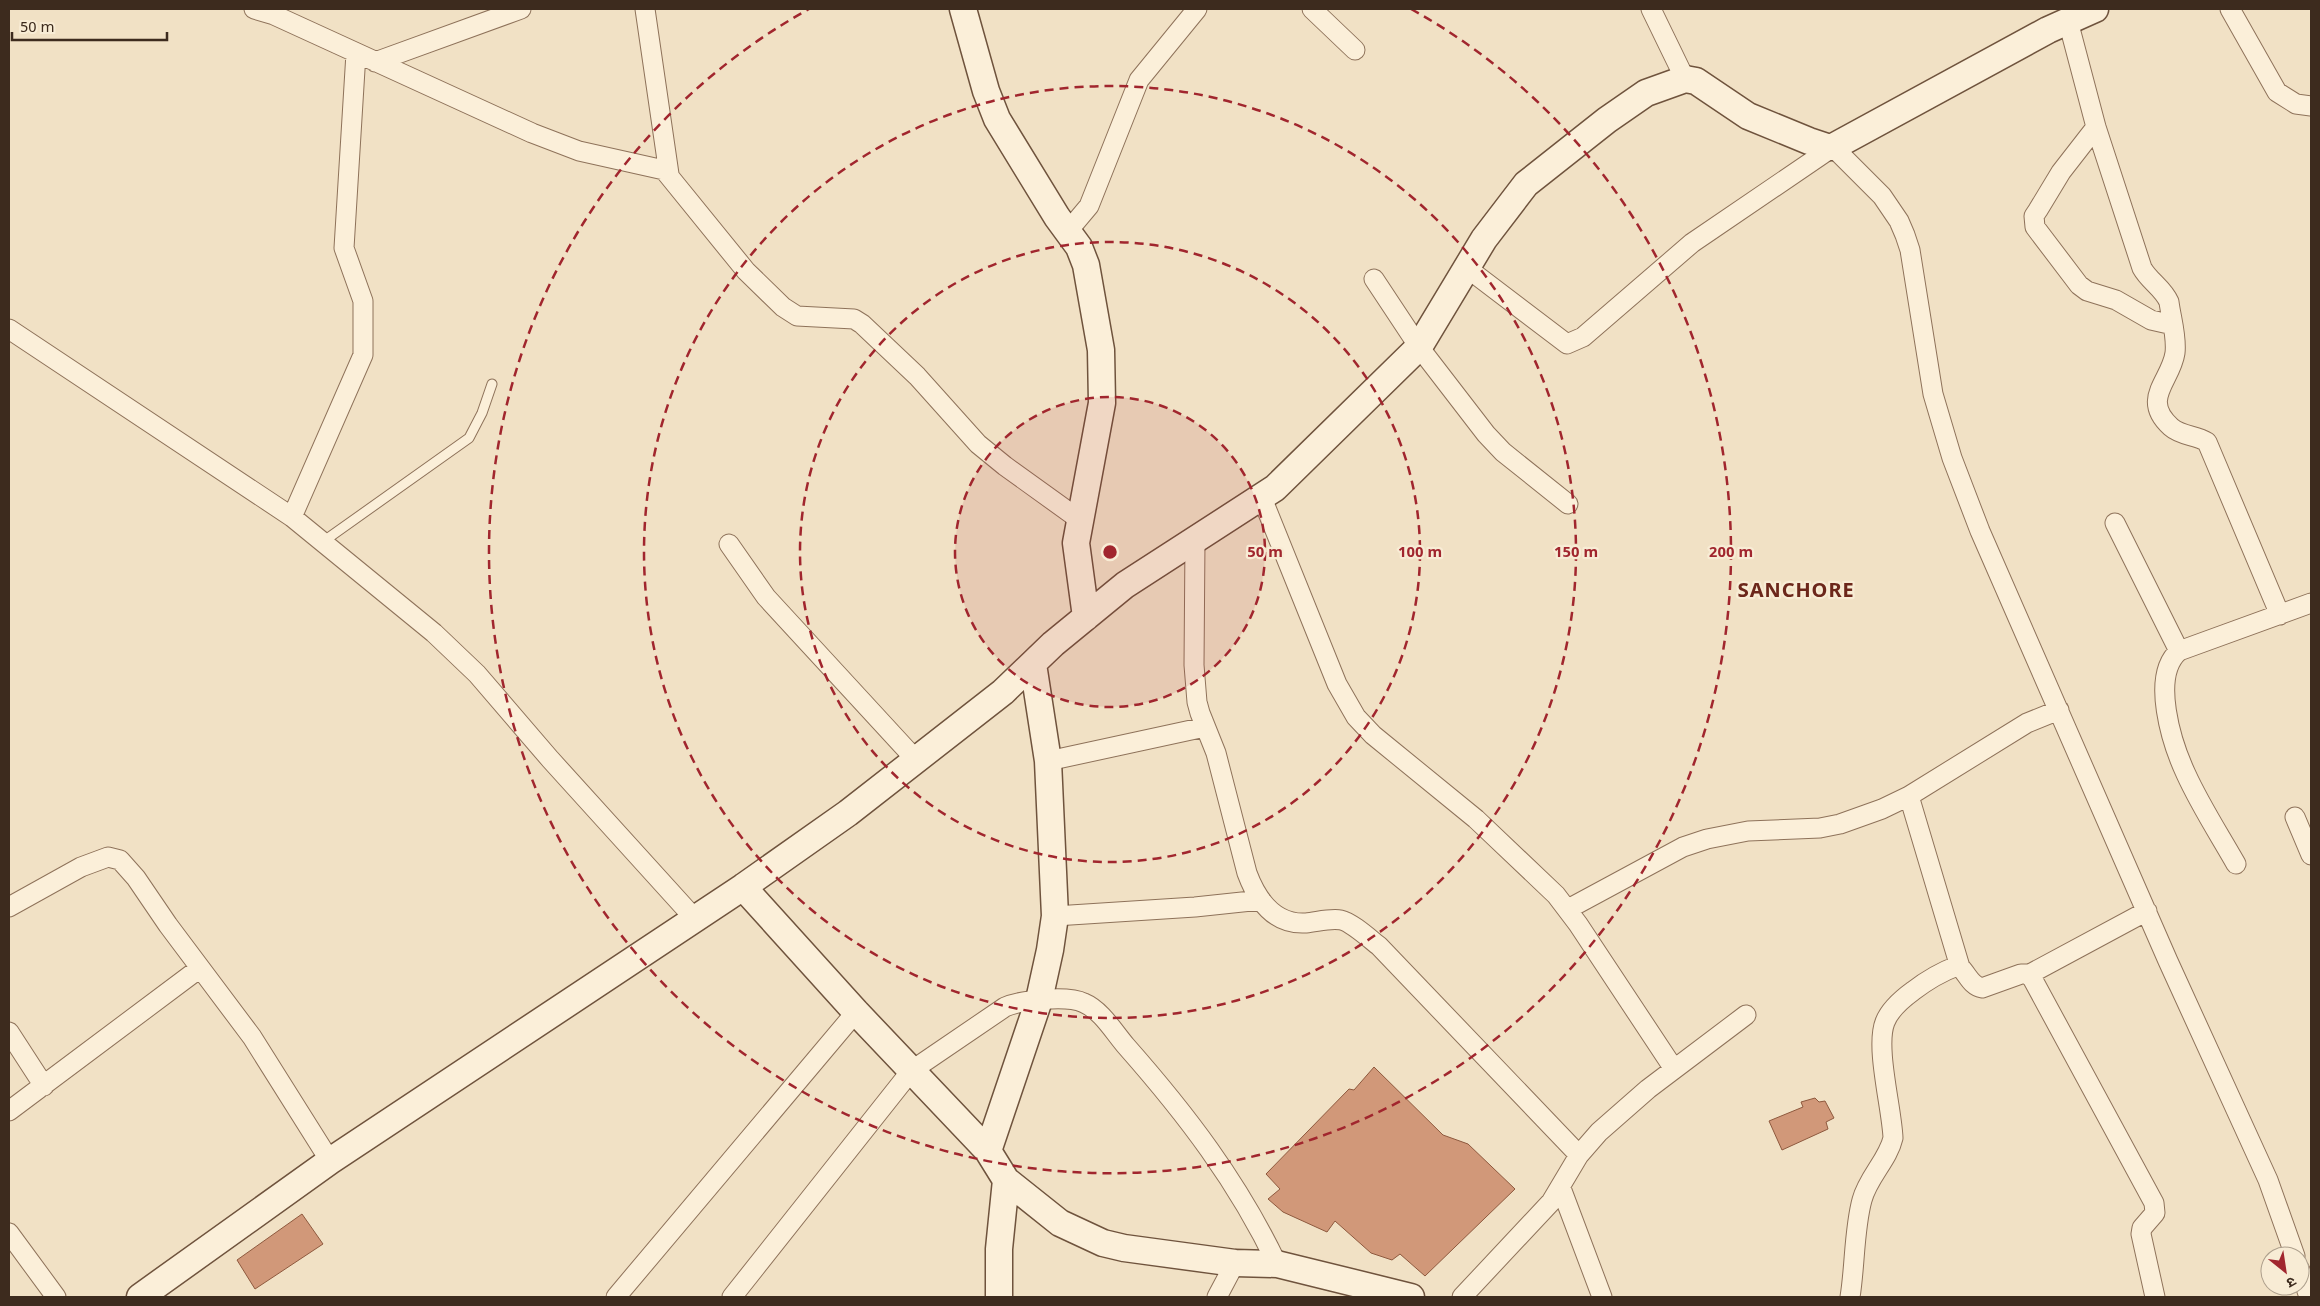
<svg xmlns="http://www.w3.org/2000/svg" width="2320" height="1306" font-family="Georgia,'Noto Sans Devanagari',serif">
<rect width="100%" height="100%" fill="#f1e1c5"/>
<path fill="#d19879" stroke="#8e593e" d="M1374 1067 1443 1135 1468 1144 1515 1189 1425 1276 1400 1254 1392 1260 1371 1253 1335 1221 1327 1232 1283 1212 1268 1199 1280 1189 1266 1174 1349 1089 1354 1090Z
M1815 1098 1819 1102 1825 1101 1834 1118 1826 1122 1828 1129 1782 1150 1769 1121 1803 1107 1801 1102Z
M302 1214 323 1244 255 1289 237 1260Z"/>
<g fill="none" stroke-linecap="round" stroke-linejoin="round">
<defs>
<path id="lane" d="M324 541 469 438 482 413 492 384"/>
<path id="street" d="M254 9 274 15 532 133 579 151 664 170 746 271 783 307 797 316 854 319 862 324 917 376 978 444 1005 466 1080 520
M645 9 669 174
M1312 9 1355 50
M1651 9 1685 79
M2230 9 2277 92 2296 104 2311 106
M2068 21 2096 127 2142 268C2149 281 2163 288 2169 302 2171 318 2177 336 2175 353 2171 381 2140 399 2171 427 2181 436 2196 435 2207 442L2280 615
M375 62 521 9
M2096 127 2061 172 2038 210 2034 216 2035 227 2079 285 2087 291 2116 300 2151 320 2173 325
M1068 231 1089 206 1139 80 1197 9
M1467 268 1567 344 1583 337 1692 243 1833 147 1882 196 1899 221 1905 235 1910 250 1933 394 1952 458 1980 531 2168 961 2268 1180 2295 1256
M1374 279 1419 347 1486 434 1503 452 1568 504
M9 329 292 517 434 633 477 674 550 759 695 919
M1262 498 1337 684 1356 717 1373 735 1476 819 1556 895 1578 924 1674 1069
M292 517 363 355V301L344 248 356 53
M2115 523 2179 651
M1195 541 1194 665 1197 702 1200 713 1216 753 1247 873C1257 900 1274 925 1306 923 1317 922 1330 918 1341 920 1351 922 1370 939 1379 946L1579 1155
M729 544 766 597 917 761
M1048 761 1205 727
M1909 796 1960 967
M2295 817 2311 855
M2236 864C2219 834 2200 805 2186 774 2172 744 2150 676 2179 651L2311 603
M9 907 81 867 108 857 120 860 136 878 168 925 252 1037 330 1161
M1568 909 1683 847 1707 839 1748 831 1820 828 1840 824 1882 809 1909 796 2027 723 2059 710
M1055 916 1195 907 1261 900
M2028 975 2147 911
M9 1032 44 1086
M9 1111 200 968
M1561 1188 1602 1297
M9 1233 56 1297
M2300 1270 2309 1297
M616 1297 856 1012
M732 1297 911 1071 1005 1007C1021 1000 1067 995 1084 1003 1101 1010 1114 1032 1126 1046 1186 1114 1238 1182 1277 1264
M1217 1297 1235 1263
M1462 1297 1551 1202 1579 1155 1599 1132 1648 1089 1746 1015
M1850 1297C1855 1267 1854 1229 1862 1200 1868 1177 1888 1160 1893 1138 1892 1109 1875 1047 1885 1022 1890 1009 1902 999 1913 991 1926 981 1941 972 1957 966L1960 967C1968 975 1971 986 1982 988L2021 974H2027L2032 978 2154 1203 2155 1213 2142 1228 2141 1234 2155 1297"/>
<path id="secondary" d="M963 9 986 91 997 119 1057 217 1079 247 1086 265 1101 350 1102 403 1076 543 1086 617
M743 887 856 1012 988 1151 1006 1180 1060 1223 1103 1243 1124 1248 1235 1263 1277 1264 1411 1297
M988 1151 1039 1000 1050 950 1055 916 1048 761 1033 664
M140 1297 330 1161 743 887 848 813 1003 692 1053 644 1125 585 1275 488 1419 347 1484 239 1526 184 1607 120 1646 93 1685 79 1696 81 1748 116 1809 141 1827 147H1833L2048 30 2095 9
M999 1297V1249L1006 1180"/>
</defs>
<use href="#lane" stroke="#8e725a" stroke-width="11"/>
<use href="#street" stroke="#8e725a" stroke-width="21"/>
<use href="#secondary" stroke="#6f533d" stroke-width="29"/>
<use href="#lane" stroke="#fbefd9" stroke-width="9"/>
<use href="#street" stroke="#fbefd9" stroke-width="19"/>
<use href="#secondary" stroke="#fbefd9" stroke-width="26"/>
</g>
<circle cx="1110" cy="552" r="155" fill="#a1262e" fill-opacity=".12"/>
<g fill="none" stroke="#a1262e" stroke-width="2.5" stroke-dasharray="9 6">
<circle cx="1110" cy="552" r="155"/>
<circle cx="1110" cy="552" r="310"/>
<circle cx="1110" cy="552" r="466"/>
<path d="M1411 9A621 621 0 1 1 809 9"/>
</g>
<g text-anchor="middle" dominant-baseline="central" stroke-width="4.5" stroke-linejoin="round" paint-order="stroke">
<g font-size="20" font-weight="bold" letter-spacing="1" fill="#6c271b" stroke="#f8ecd5">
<text x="1796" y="592">SANCHORE</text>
</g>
</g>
<circle cx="1110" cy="552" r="8" fill="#a1262e" stroke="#f8ecd5" stroke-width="2.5"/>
<g font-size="15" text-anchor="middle" font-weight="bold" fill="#a1262e" stroke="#f8ecd5" stroke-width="4.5" stroke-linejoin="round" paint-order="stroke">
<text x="1265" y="557">50 m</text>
<text x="1420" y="557">100 m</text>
<text x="1576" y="557">150 m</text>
<text x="1731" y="557">200 m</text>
</g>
<rect width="2320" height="1306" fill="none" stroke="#3d2b1e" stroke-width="20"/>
<g transform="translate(2285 1271) rotate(150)"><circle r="24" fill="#f8ecd5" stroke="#ad9f8c"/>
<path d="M0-4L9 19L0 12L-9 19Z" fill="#a1262e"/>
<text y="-8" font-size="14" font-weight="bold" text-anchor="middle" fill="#3d2b1e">उ</text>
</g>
<path d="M12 32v8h155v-8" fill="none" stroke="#3d2b1e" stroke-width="2.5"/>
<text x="20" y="32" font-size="15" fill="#3d2b1e" stroke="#f8ecd5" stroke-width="4" paint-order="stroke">50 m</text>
</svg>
